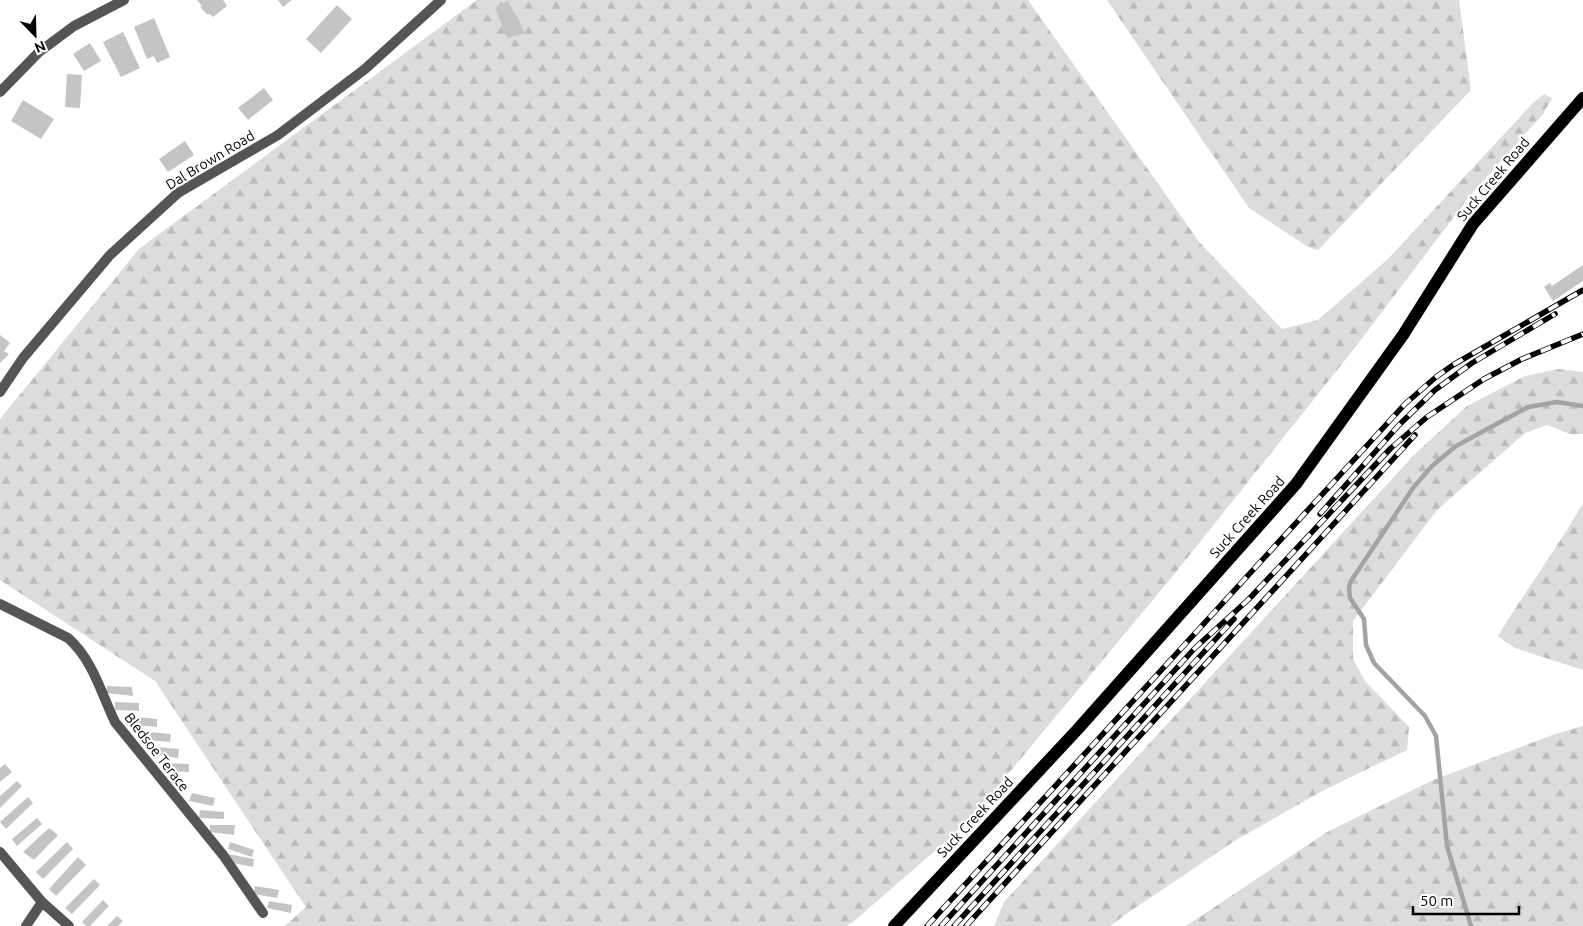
<svg xmlns="http://www.w3.org/2000/svg" width="1583" height="926" font-family="Ubuntu,sans-serif">
<defs>
<pattern id="forest-firs" width="22" height="20" patternUnits="userSpaceOnUse" patternTransform="scale(1.25)"><rect width="22" height="20" fill="#dcdcdc"/><path d="M5 1l3.5 6h-7zM16 11l3.5 6h-7z" fill="#bbb"/></pattern>
</defs>
<rect width="100%" height="100%" fill="#fff"/>
<path fill="url(#forest-firs)" d="M477 0H1028L1200 243 1282 329 1318 320 1388 259 1532 104 1544 94 1552 98 1543 114 1468 198 1354 349 1172 577 968 822 853 922 846 926H285L306 907 155 681 0 580V419L139 249Z
M1107 0H1459L1471 90 1318 250 1308 247 1249 208Z
M1558 369 1583 372V434H1570L1547 425 1525 433 1437 510 1353 621V659L1365 681 1409 727 1407 750 1322 791 1236 840 1129 912 1110 926H994L1004 902 1414 455 1467 406 1525 376Z
M1583 503V670L1515 648 1498 636C1525 591 1557 549 1583 503Z
M1583 726V926H1186L1327 832 1431 781 1552 735Z"/>
<g fill="none" stroke-linecap="round" stroke-linejoin="round">
<path stroke="#a3a3a3" stroke-width="4.5" d="M1471 926 1447 846 1436 736 1425 716 1374 663 1366 645 1364 619 1350 598 1349 587 1351 581 1413 488 1432 466 1456 446 1528 407 1557 402 1583 406"/>
</g>
<path fill="#c4c4c4" d="M197 0H223L227 6 213 17 210 14 208 15 200 7 202 6Z
M278 0H292L283 7Z
M508 1 525 33 507 38 495 8Z
M337 5 352 19 321 53 306 39Z
M154 18 170 57 157 63 154 56 147 59 134 27Z
M123 32 140 68 121 77 103 42Z
M90 43 101 61 84 71 73 54Z
M67 74 82 75 80 108 65 107Z
M264 88 273 100 248 120 238 108Z
M23 100 54 119 41 139 11 121Z
M185 141 194 155 168 172 159 159Z
M1583 265V281L1553 301 1544 287 1550 283 1552 286Z
M0 335 10 343 4 351 9 354 0 363Z
M107 686 132 687 133 696 106 693Z
M115 702 139 703V711L115 710Z
M127 716 157 719V727L125 724Z
M139 731 171 734 170 742 139 739Z
M156 747 179 749 178 758 155 755Z
M165 763 189 764V772L164 771Z
M5 764 12 772 0 782V768Z
M17 781 22 786 0 808V796Z
M192 793 215 798 213 806 189 801Z
M28 797 33 803 6 829 0 822Z
M200 810 224 812V819L199 818Z
M37 818 42 824 17 846 12 839Z
M210 825H235L234 835 210 832Z
M49 828 58 835 34 860 23 852Z
M67 842 73 849 43 879 36 872Z
M230 842 254 850 252 857 228 849Z
M228 854 254 859 253 867 228 862Z
M78 857 86 865 56 896 49 889Z
M94 879 100 885 72 914 65 908Z
M255 886 279 890 277 898 254 894Z
M103 900 109 906 90 926H86L82 922Z
M269 901 292 905 291 913 267 908Z
M117 916 123 921 118 926H107Z"/>
<g fill="none" stroke-linecap="round" stroke-linejoin="round">
<path stroke="#555" stroke-width="10" d="M0 92 39 52 74 26 124 0
M0 392 23 358 110 255 178 193 278 135 365 69 441 0
M0 604 68 638C93 660 101 693 115 722L223 855 263 913
M0 852 42 902 69 926
M26 926 42 902"/>
<path stroke="#000" stroke-width="12" d="M894 926 1077 730 1296 484 1403 335 1473 224 1583 98"/>
<defs>
<path id="rail" d="M1320 514 1399 425 1435 390 1472 363 1555 314
M927 926 1405 404 1436 377 1453 365 1583 290
M941 926 1195 648 1249 599 1391 448 1427 417 1484 379 1522 359 1583 334
M954 926 1234 619
M966 926 1415 435"/>
</defs>
<use href="#rail" stroke="#000" stroke-width="5.5"/>
<use href="#rail" stroke="#fff" stroke-width="4" stroke-dasharray="11" stroke-linecap="butt"/>
</g>
<g text-anchor="middle" dominant-baseline="central" stroke-width="4.5" stroke-linejoin="round" paint-order="stroke">
<g font-size="14" fill="#000" stroke="#fff">
<text transform="translate(210 160) rotate(-31)">Dal Brown Road</text>
<text transform="translate(1493 179) rotate(-50)">Suck Creek Road</text>
<text transform="translate(1247 517) rotate(-48)">Suck Creek Road</text>
<text transform="translate(157 752) rotate(52)">Bledsoe Terace</text>
<text transform="translate(975 817) rotate(-47)">Suck Creek Road</text>
</g>
</g>
<g transform="translate(35 35) rotate(157)" stroke="#ffffff" stroke-width="4" paint-order="stroke">
<path d="M0-4L9 19L0 12L-9 19Z" fill="#000000"/>
<text y="-8" font-size="14" font-weight="bold" text-anchor="middle" fill="#000000">N</text>
</g>
<path d="M1413 906v8h106v-8" fill="none" stroke="#000000" stroke-width="2.5"/>
<text x="1420" y="906" font-size="15" fill="#000000" stroke="#ffffff" stroke-width="4" paint-order="stroke">50 m</text>
</svg>
